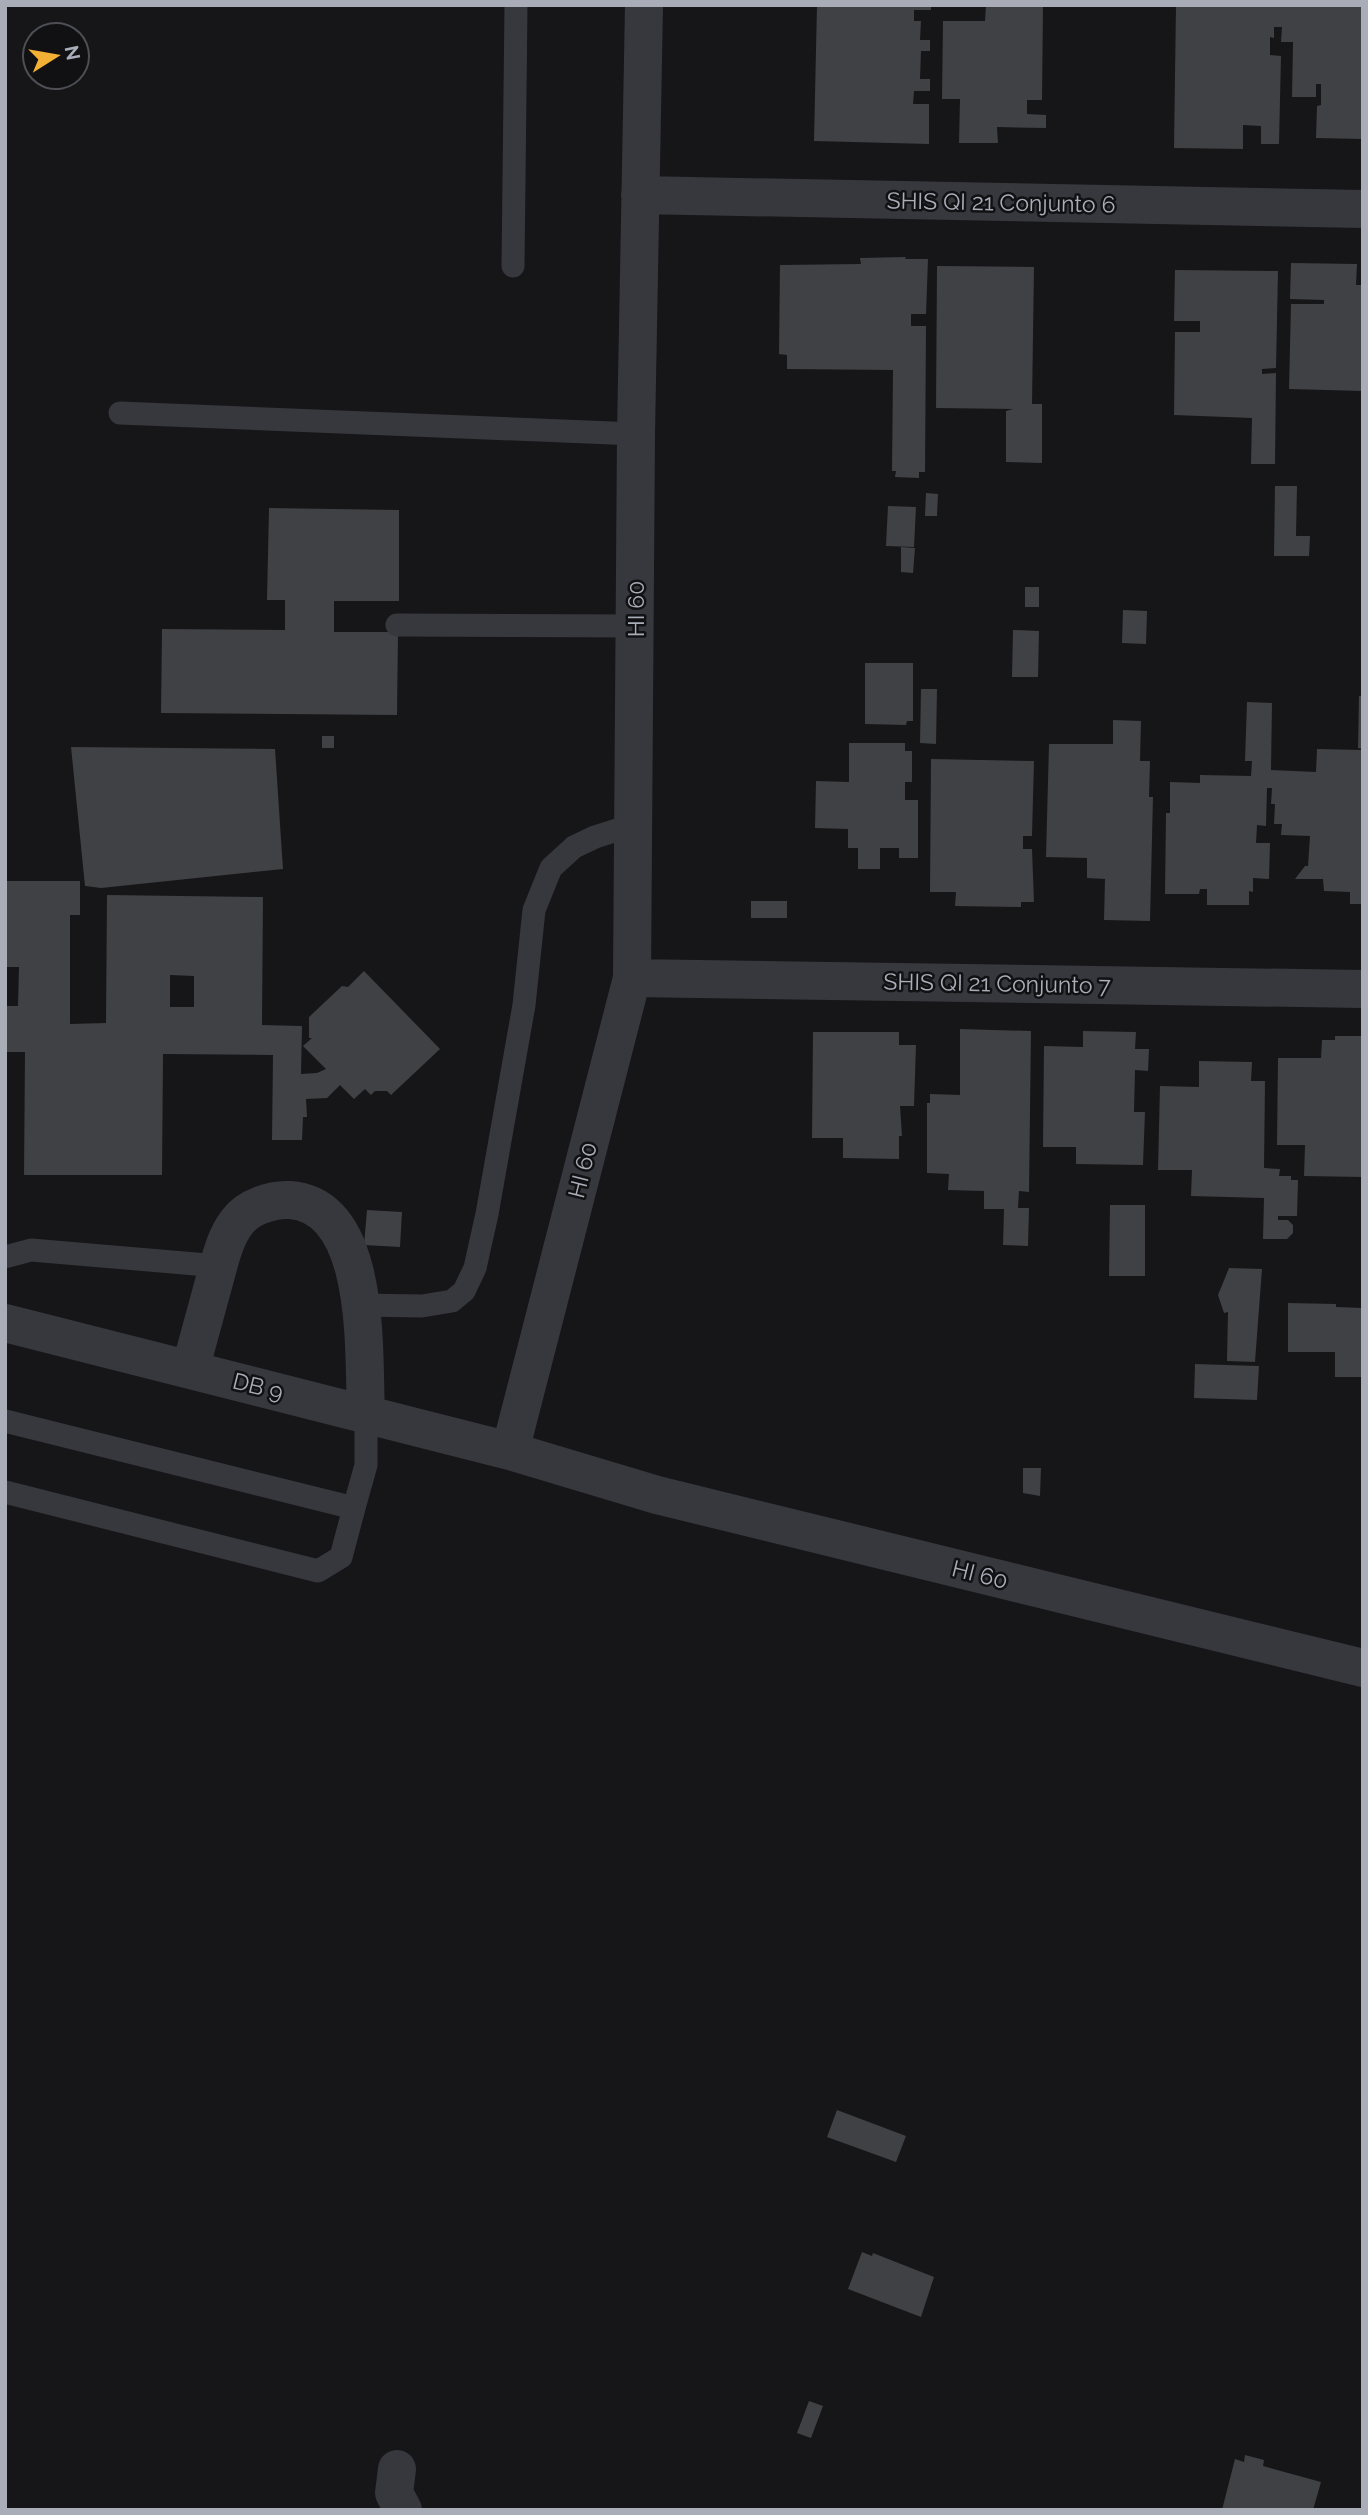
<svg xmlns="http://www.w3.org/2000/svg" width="1368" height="2515" font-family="Raleway,sans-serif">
<rect width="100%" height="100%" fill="#161618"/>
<path fill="#404145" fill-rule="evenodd" d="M817 5H931V10H914V21H921L920 40H930V51H921L920 79H930V91H914L913 104H929V144L814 141Z
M986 5H1043L1042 100H1027V114L1046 115V128L997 127 998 143H959L960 99H942L943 21H985Z
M1176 5H1363V139L1316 138 1317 106 1321 105V84H1316V97H1292L1293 42H1281L1282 27H1274V38L1270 37V55L1281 56 1279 144H1261V126L1243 125V149L1174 148Z
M906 257 905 259H928L926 314H911V326H926L925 472H919V478L895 477 896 471H892L893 370 787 369V355L779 354 780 265 861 264 860 258Z
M1291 263 1357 264 1356 285H1363V391L1289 389 1291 304H1324V300L1290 299Z
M937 266 1034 267 1032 404H1042V463L1006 462V411L1013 409 936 408Z
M1175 270 1278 271 1276 368 1262 369V374L1276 373 1275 464H1251L1252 418 1174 415 1175 332H1200V321H1174Z
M1275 486H1297L1296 536H1310L1309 556H1274Z
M926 493 938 494 937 516H925Z
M888 506 916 507 914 547 886 546Z
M269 508 399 510V601H334V632H398L397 715 161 713 162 629 285 630V600H267Z
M901 547 915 548 913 573 901 572Z
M1025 587H1039V607H1025Z
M1123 610 1147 611 1146 644 1122 643Z
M1013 630 1039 631 1038 677H1012Z
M865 663H913V721H907L906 725 865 724Z
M921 689H937L936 744 920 743Z
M1359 696H1363V749L1358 748Z
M1247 702 1272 703 1271 770 1316 772 1317 749 1363 750V904H1350V892L1324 891 1323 879H1295L1305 866H1308L1310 836 1281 835 1282 824H1274L1275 804H1271L1272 788H1267L1266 826 1257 825 1256 843H1270L1269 879 1253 878V892L1249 891V905H1207V889H1200L1199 894H1165L1166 813H1170V782L1200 783V775L1251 776 1252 761H1245Z
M1113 720 1141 721 1140 761H1150L1149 797H1153L1150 921 1104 920 1105 879 1087 878V858L1046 857 1049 744H1113Z
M322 736H334V748H322Z
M849 743H905V751H912V782H905V800H918V858H899V848H880V869H858V848H848V829L815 828 816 781 849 782Z
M71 747 275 749 283 869 101 888 85 886Z
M931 759 1034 761 1032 836H1023V849H1032L1034 902H1021V907L955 906 956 892H930Z
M5 881H80V915H70V1024L106 1023 107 895 263 897 262 1025 302 1026 301 1074 317 1073 326 1069 303 1046 312 1038H309V1017L342 986 348 987 364 971 440 1049 391 1095 387 1091H375L371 1095 365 1089 354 1099 340 1085 327 1098 306 1099 307 1117H303L302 1140H272L273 1055 163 1054 162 1175H24L25 1052H5V1006H18L19 967H5ZM170 975 194 976V1007H170Z
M751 901H787V918H751Z
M960 1029 1031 1031 1029 1192 1019 1191 1018 1208H1029L1028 1246 1003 1245 1004 1209H984V1191L948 1190 949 1174 927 1173V1103H930V1094L960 1095Z
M1083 1031 1136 1032 1135 1049H1149L1148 1071 1135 1070 1134 1112H1145L1143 1165 1076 1164V1147H1043L1044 1046 1083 1047Z
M813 1032H899V1045H916L914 1106H900L902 1136H899V1159L843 1158V1138H812Z
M1335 1036H1363V1177L1304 1176 1305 1145H1277L1278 1058H1321L1322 1040H1335Z
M1199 1061 1252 1062 1251 1081H1265L1264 1168 1280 1169 1279 1176H1291V1180H1298L1297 1216H1278V1220H1288L1293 1225V1233L1287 1239H1263L1264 1198 1191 1196 1192 1170H1158L1160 1086 1199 1087Z
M1110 1205H1145V1276H1109Z
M367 1210 402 1212 400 1247 364 1245Z
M1229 1268 1262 1269 1255 1362 1227 1361 1228 1312 1224 1313 1218 1295Z
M1288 1303 1336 1304V1307L1363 1308V1377H1335V1352H1288Z
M1195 1364 1259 1366 1257 1400 1194 1398Z
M1023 1468H1041L1040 1496 1023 1493Z
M837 2110 906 2136 896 2162 827 2137Z
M862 2252 872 2256 873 2253 934 2277 921 2317 848 2289Z
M809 2401 823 2406 811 2438 797 2433Z
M1245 2455 1264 2460 1263 2466 1321 2482 1313 2510H1222L1235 2459 1244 2462Z"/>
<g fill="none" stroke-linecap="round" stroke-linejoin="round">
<path stroke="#37383d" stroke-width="23" d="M513 266 516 5
M120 413 636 434
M397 625 635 626
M5 1257 31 1250 219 1266
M360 1305 422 1306 452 1301 464 1291 475 1268 487 1214 524 1005 534 910 551 868 574 847 595 837 633 825
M5 1421 354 1508 366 1465V1414
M5 1492 318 1571 341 1557 354 1508"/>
<path stroke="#37383d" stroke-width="38" d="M640 195 1363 209
M632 978 1363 989
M5 1323 510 1451 657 1495 1363 1668
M190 1370C198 1340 206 1311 214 1282 220 1261 224 1239 237 1222 248 1207 272 1199 290 1200 373 1206 363 1355 366 1414
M510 1451 632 978 636 434 644 5
M397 2469 394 2493 403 2510"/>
</g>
<g text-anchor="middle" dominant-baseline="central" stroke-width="5" stroke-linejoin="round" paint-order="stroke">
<g font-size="23" fill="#a8adb8" stroke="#111113">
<text transform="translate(1001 202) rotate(1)">SHIS QI 21 Conjunto 6</text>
<text transform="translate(635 609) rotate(-90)">HI 60</text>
<text transform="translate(997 983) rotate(1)">SHIS QI 21 Conjunto 7</text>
<text transform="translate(582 1170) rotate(-76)">HI 60</text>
<text transform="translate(258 1386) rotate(14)">DB 9</text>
<text transform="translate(980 1574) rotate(14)">HI 60</text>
</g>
</g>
<rect width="1368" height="2515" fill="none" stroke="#a8adb8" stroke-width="14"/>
<g transform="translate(56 56) rotate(79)"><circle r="33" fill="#111113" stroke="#4d4f55" stroke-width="2"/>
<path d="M0-5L12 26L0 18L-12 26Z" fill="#f2b134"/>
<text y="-10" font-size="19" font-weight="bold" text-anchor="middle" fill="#a8adb8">N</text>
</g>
</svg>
